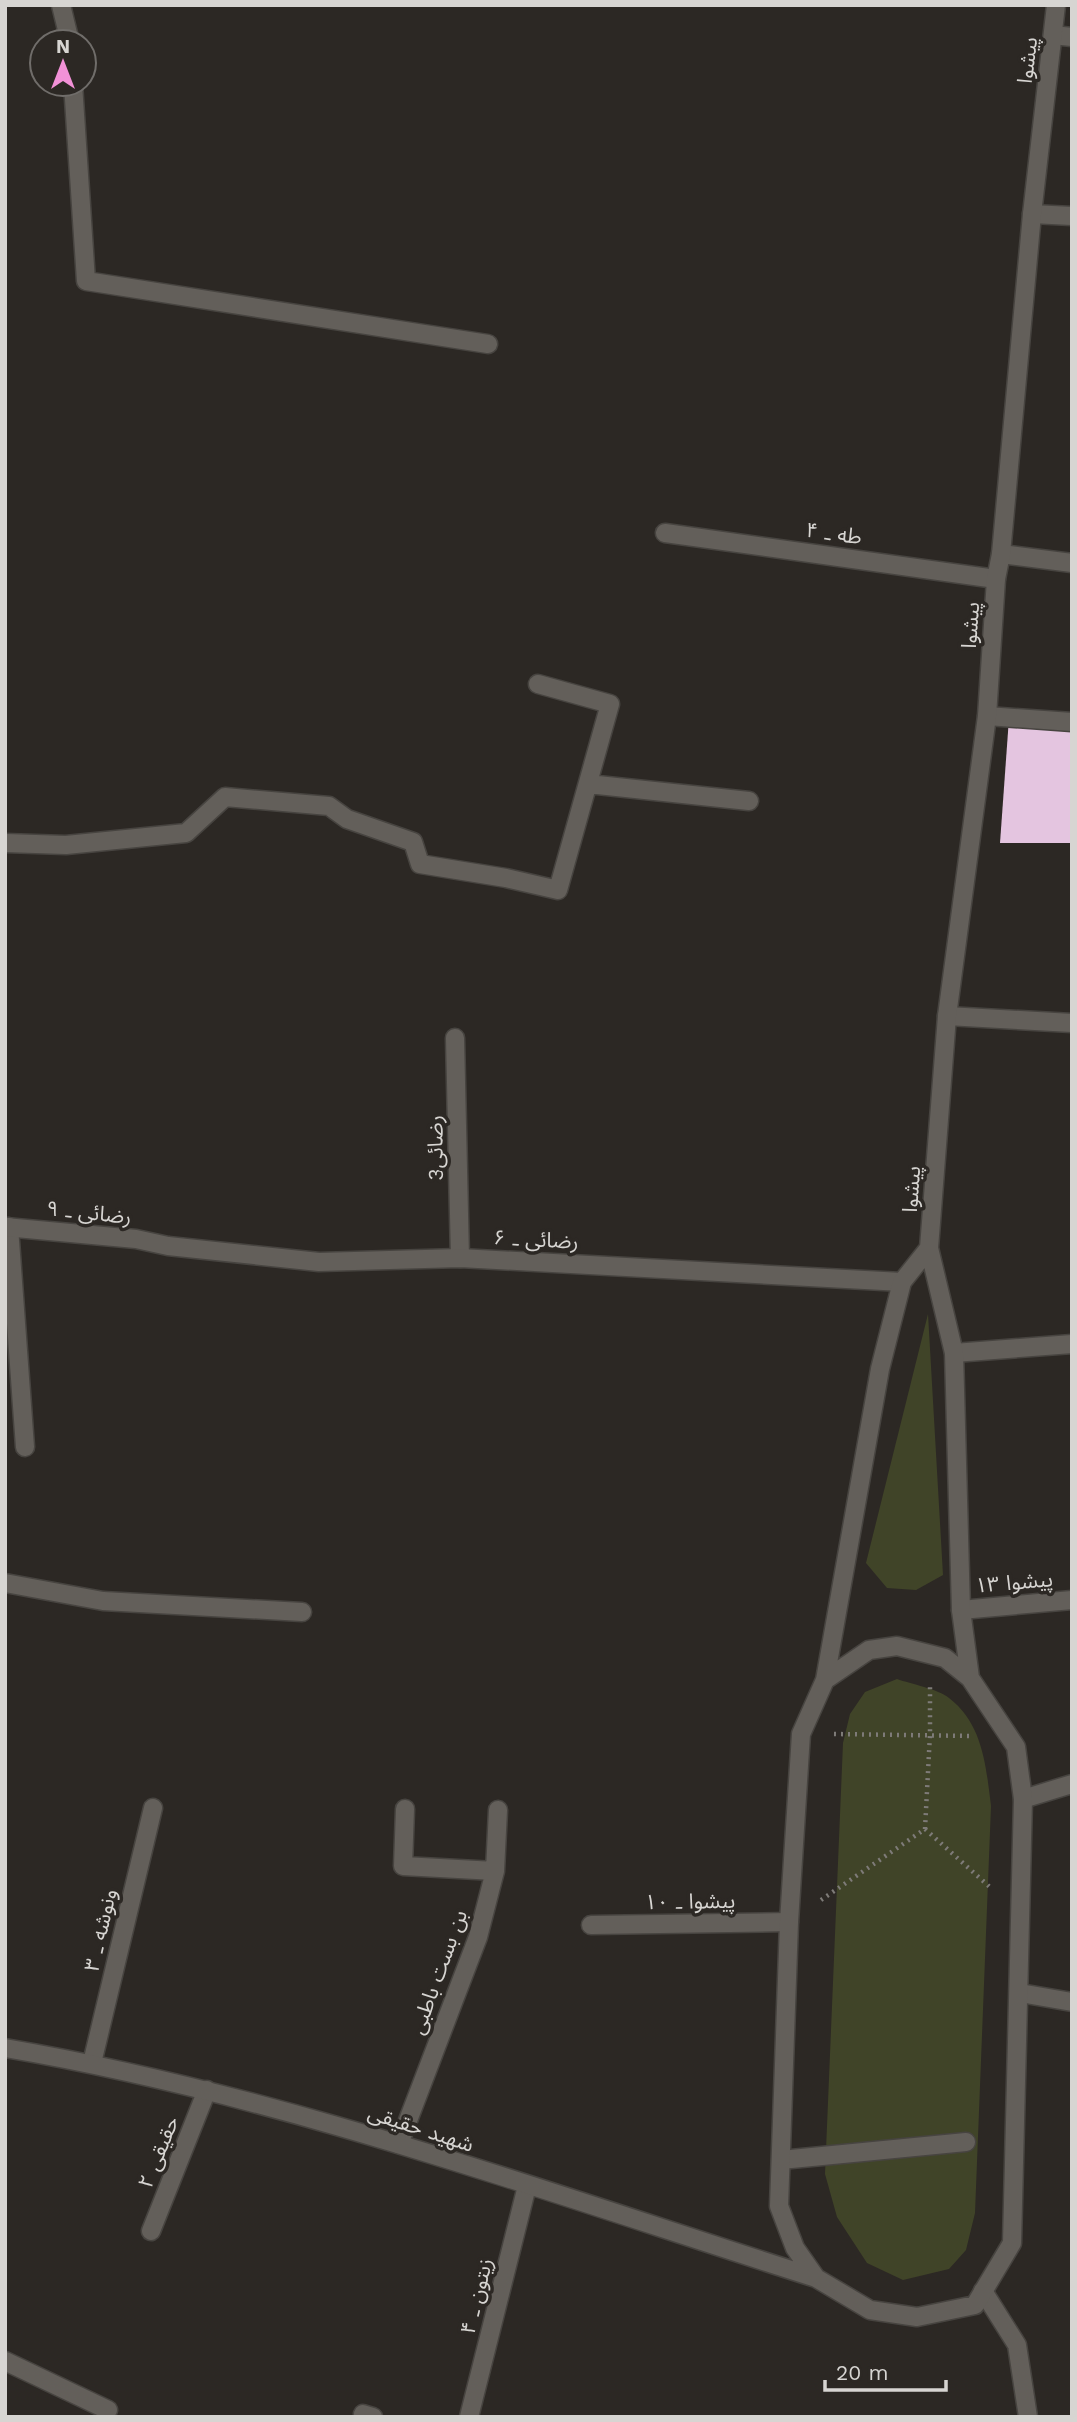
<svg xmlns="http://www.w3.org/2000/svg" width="1077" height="2422" font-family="'Work Sans','Noto Sans Arabic',sans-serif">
<rect width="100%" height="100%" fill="#2c2824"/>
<path fill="#404428" d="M928 1314 943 1575 916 1590 887 1588 866 1563Z
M897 1679C911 1684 938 1689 949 1698 983 1724 986 1766 991 1806L975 2213 966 2250 949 2269 903 2280 867 2263 837 2217 825 2174 843 1743 850 1714 865 1692Z"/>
<path fill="#e4c5e0" d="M1009 718 1072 722V843H1000Z"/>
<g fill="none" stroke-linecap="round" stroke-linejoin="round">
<defs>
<path id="service" d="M947 1016 1072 1023
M455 1038 460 1258
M9 1227 25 1447
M781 2160 966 2142"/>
<path id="minor" d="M61 5 70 42
M1053 35 1072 37
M73 84 86 281 488 344
M1032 214 1072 216
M665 533 996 579
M1001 554 1072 563
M987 716 1072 722
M588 784 749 801
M5 843 66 845 186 833 225 797 329 806 347 819 413 842 420 864 506 878 558 890 610 704 538 684
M5 1227 136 1239 168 1246 319 1262 460 1258 902 1282
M954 1353 1072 1344
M5 1583 103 1601 302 1612
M961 1610 1072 1600
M1023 1799 1072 1784
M405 1809 403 1866 495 1871
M591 1925 789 1922
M1020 1993 1072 2002
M92 2063 153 1808
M399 2144 478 1937 495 1871 498 1810
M151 2231 207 2090
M983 2291 1017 2345 1028 2417
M5 2361 108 2410
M363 2414 373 2417
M469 2417 527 2186"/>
<path id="tertiary" d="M897 1646 945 1658 970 1678 1016 1747 1023 1799 1012 2243 975 2305 917 2317 870 2310 816 2278 795 2248 779 2206 789 1922 801 1734 825 1680 869 1650Z
M970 1678 961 1610 954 1353 929 1248 947 1016 987 716 996 579 1001 554 1032 214 1056 5
M825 1680 880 1369 902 1282 929 1248
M5 2048C281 2095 549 2193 816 2278"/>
</defs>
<use href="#service" stroke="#474440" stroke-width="21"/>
<use href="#minor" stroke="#474440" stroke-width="21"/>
<use href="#tertiary" stroke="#474440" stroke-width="21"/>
<path stroke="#7e7b78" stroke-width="4.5" stroke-dasharray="2 5" stroke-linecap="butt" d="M834 1734 972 1736
M925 1829 930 1734V1684
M821 1900 925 1829 992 1889"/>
<use href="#service" stroke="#635f5a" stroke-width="18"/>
<use href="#minor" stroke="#635f5a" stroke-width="18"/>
<use href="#tertiary" stroke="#635f5a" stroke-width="18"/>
</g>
<g text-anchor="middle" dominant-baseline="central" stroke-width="7" stroke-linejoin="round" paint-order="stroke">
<g font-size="21" fill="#d7d5d2" stroke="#2c2824">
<text transform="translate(1027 60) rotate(-83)">پیشوا</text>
<text transform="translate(834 533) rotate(8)">طه ـ ۴</text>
<text transform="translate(970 625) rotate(-86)">پیشوا</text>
<text transform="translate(435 1148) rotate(-91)">رضائی3</text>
<text transform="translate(911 1189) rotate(-86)">پیشوا</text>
<text transform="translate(89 1212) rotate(6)">رضائی ـ ۹</text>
<text transform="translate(536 1239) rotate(3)">رضائی ـ ۶</text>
<text transform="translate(1014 1582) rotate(-5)">پیشوا ۱۳</text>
<text transform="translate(690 1901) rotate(-1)">پیشوا ـ ۱۰</text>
<text transform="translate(100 1930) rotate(-77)">ونوشه ـ ۳</text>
<text transform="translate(438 1972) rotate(-70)">بن بست باطبی</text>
<text transform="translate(421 2128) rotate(18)">شهید حقیقی</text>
<text transform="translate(158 2152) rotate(-68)">حقیقی ۲</text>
<text transform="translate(476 2296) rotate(-76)">زیتون ـ ۴</text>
</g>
</g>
<rect width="1077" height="2422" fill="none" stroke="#d7d5d2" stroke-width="14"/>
<g transform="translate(63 63)"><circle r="33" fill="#2c2824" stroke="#706d6a" stroke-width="2"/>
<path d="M0-5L12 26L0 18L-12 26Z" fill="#f291d7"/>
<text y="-10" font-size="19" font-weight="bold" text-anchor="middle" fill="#d7d5d2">N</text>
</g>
<path d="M825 2380v10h121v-10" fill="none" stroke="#d7d5d2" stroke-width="3.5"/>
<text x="836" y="2380" font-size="21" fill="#d7d5d2" stroke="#2c2824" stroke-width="5" paint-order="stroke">20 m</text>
</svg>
